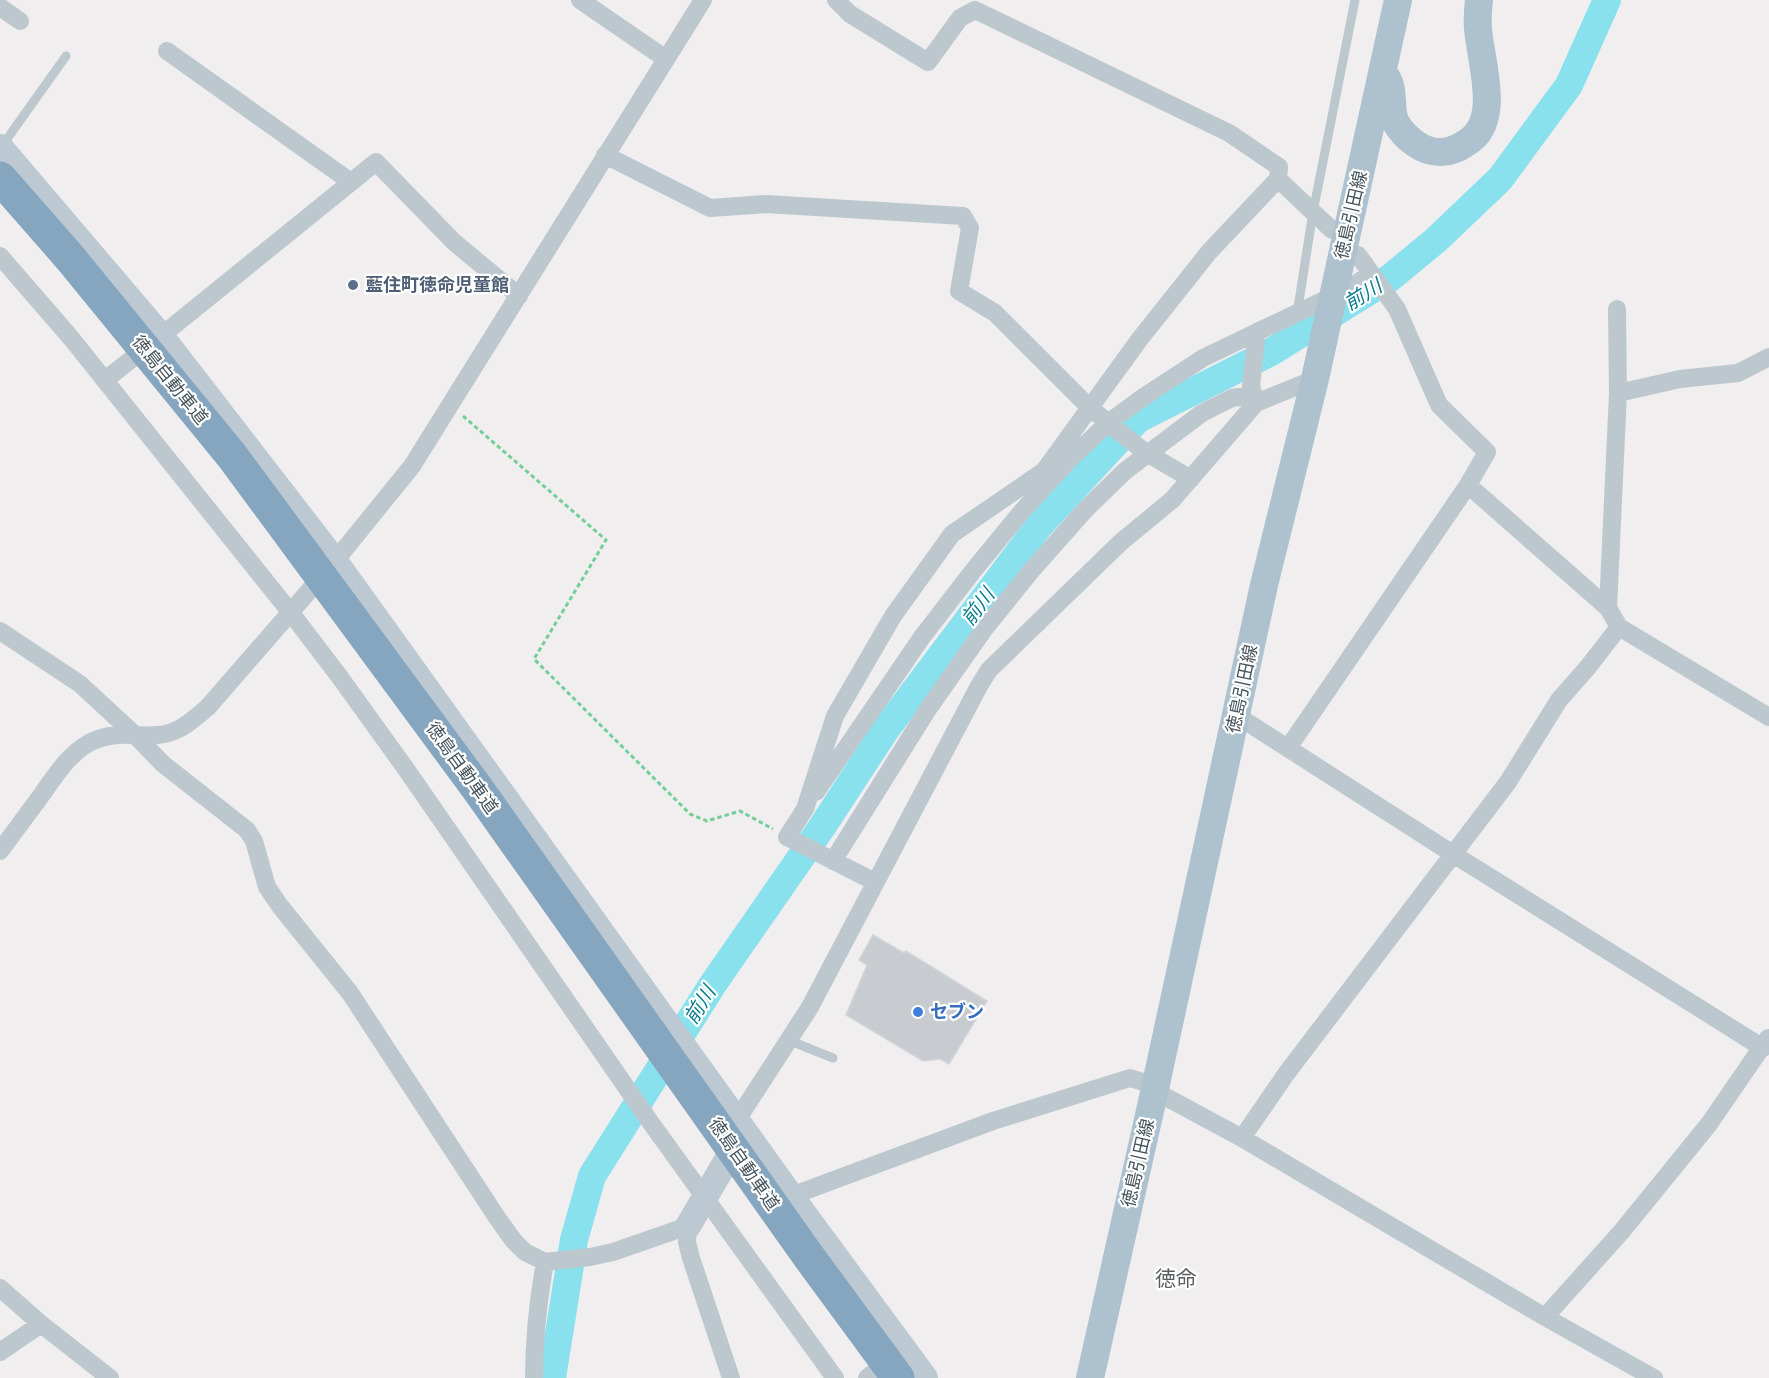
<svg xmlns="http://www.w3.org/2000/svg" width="1769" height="1378" font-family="Jost,'Noto Sans JP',sans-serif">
<rect width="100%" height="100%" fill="#f1eeef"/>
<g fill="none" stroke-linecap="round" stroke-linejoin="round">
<path stroke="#89e1ed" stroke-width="28" d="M552 1378 574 1240 592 1176 713 984 822 827 886 729 1039 526 1138 419 1271 352 1390 278 1436 240 1500 179 1569 85 1607 0"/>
</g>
<path fill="#c8ccd1" stroke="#d2d5da" stroke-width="1.5" d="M873 935 904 953 906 951 987 1001 949 1064 940 1059 923 1061 846 1015 867 965 859 960Z"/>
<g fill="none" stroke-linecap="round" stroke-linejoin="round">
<path stroke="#74ce9a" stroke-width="3" stroke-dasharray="4.5 3" stroke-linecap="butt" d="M463 416 606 540 534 659 690 814 707 821 740 811 773 829"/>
<path stroke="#bcc7ce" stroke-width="9" d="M2 146 66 56
M1297 314 1313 212 1355 0
M788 1040 833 1058"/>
<path stroke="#bcc7ce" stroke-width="18" d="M580 0 666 59
M836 0 850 14 928 62 960 18 975 10 1229 133 1279 167 1278 179 1209 252 1139 340 1044 471 952 534 893 616 835 716 805 809 787 837 875 882
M0 7 20 21
M167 51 351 182
M605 155 710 208 766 204 963 216 970 228 959 291 995 313 1089 407 1112 426 1145 452 1191 479
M1278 179 1332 230
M0 256 71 338 291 613 339 676 406 769 651 1123 835 1378
M1617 309 1618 393 1608 608 1619 627 1769 717
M105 380 161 336 376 162 454 242 519 296
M1618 393 1680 379 1738 373 1769 357
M1256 403 1251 386 1257 332 1352 287 1371 273
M1468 485 1608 608
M0 631 80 684 134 734 163 764 247 830 254 841 267 887 280 906 350 993 496 1216 513 1240 525 1252 545 1262 590 1257 613 1252 688 1226 687 1242 691 1258 731 1378
M1236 715 1453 854 1763 1048
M1288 748 1468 485 1487 452 1439 405 1397 309 1358 255
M816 792 922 637 973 571 1023 510 1071 458 1108 423 1142 398 1203 358 1257 332
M0 851C13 834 25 817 38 800 54 778 71 748 98 739 120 731 136 737 157 735 178 734 193 720 208 707L335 561 412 466 703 0
M833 861 928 709 985 628 1031 571 1085 510 1125 471 1202 413 1232 398 1253 395
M1154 1093 1164 1096 1242 1138 1545 1317 1654 1378
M737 1120 810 1007 979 686 989 670 1121 542 1172 500 1256 403 1315 379
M1242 1138 1286 1074 1508 782 1559 700 1588 667 1619 627
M791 1196 993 1121 1130 1078 1156 1086
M0 1288 41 1324 110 1378
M1545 1317 1622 1231 1709 1124 1768 1038
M0 1352 41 1324
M534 1378C534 1339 538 1301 545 1262
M867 1378 892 1359"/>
<path stroke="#bcc9d3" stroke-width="26" d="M0 147 161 336 335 561 791 1196 925 1378
M688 1226 741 1136"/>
<path stroke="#aec1ce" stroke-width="28" d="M1387 78C1395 92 1389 109 1396 123 1405 138 1422 152 1440 152 1449 152 1459 148 1466 143 1503 122 1480 61 1478 28 1477 18 1478 9 1479 0
M1090 1378 1154 1093 1264 585 1315 379 1398 0"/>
<path stroke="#85a6be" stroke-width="33" d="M0 178 71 259 232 456 477 788 809 1257 898 1378"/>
</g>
<circle fill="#5c6f8a" stroke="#fff" stroke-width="2" cx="353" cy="285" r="6"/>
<circle fill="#3f7fe0" stroke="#fff" stroke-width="2" cx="918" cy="1012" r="6"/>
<g text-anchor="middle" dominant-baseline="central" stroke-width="4.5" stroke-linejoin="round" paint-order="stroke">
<g font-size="18" fill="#46545c" stroke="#fff">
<text transform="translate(1351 215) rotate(-77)">徳島引田線</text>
<text transform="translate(170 380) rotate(51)">徳島自動車道</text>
<text transform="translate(1242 689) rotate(-78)">徳島引田線</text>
<text transform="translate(462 768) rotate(54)">徳島自動車道</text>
<text transform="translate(1138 1163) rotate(-77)">徳島引田線</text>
<text transform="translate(744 1164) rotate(55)">徳島自動車道</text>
</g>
<g font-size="18" font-weight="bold" fill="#4e5e75" stroke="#fff" text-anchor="start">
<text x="365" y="285">藍住町徳命児童館</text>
</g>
<g font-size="18" font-weight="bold" fill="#366cbe" stroke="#fff" text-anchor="start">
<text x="930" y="1012">セブン</text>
</g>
<g font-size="20" font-style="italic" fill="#0b7c8c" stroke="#fff">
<text transform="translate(1363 295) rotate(-32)">前川</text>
<text transform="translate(978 607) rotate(-53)">前川</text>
<text transform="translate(700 1005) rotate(-58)">前川</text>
</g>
<g font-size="21" fill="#5b6064" stroke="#fff">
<text x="1176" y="1279">徳命</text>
</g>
</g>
</svg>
